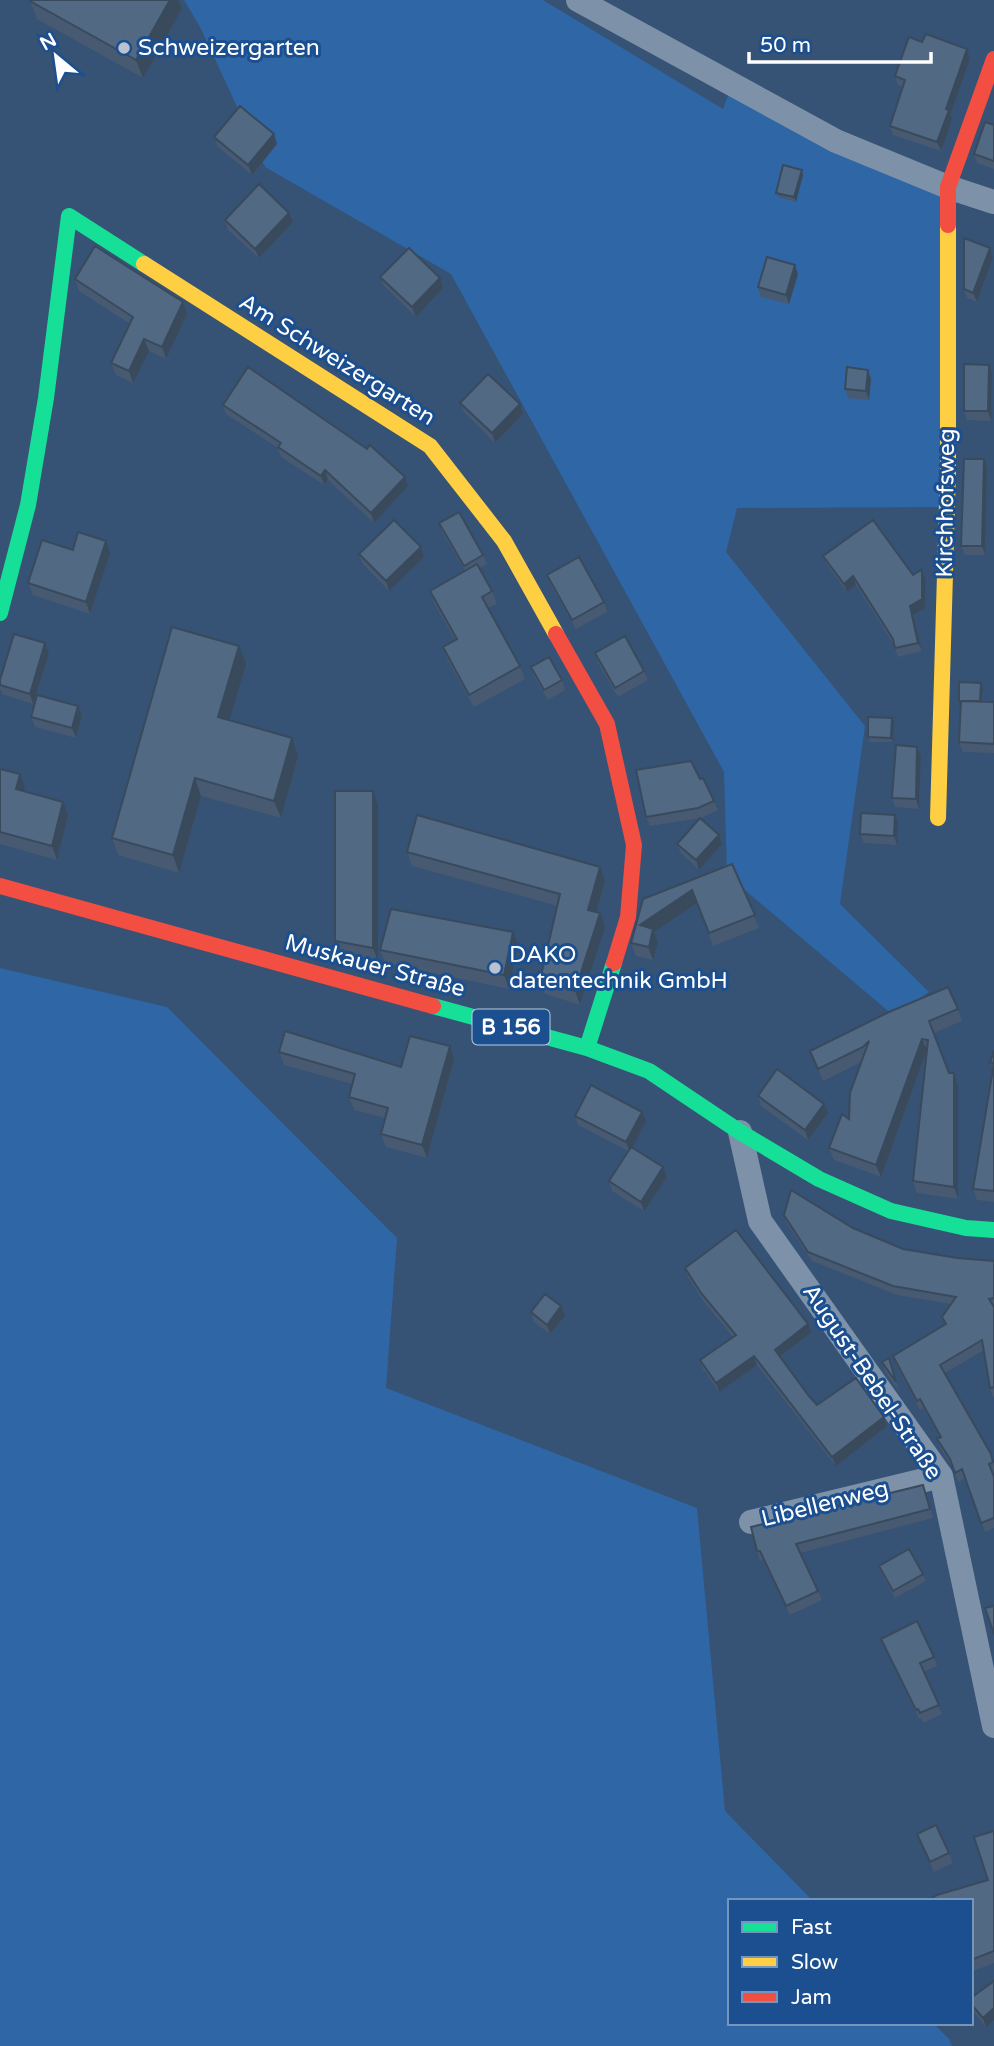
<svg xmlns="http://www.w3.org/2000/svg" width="994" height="2046" font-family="'Varela Round',sans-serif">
<rect width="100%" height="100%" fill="#365274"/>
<path fill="#2f66a5" d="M184 0H543L723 109 732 85 948 187 947 507 737 508 726 552 865 726 840 904 929 992 894 1016 727 875 724 772 451 274 265 167 200 27Z
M0 968 167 1007 397 1238 386 1388 697 1508 725 1811 813 1901H730V2023H933L949 2039 952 2046H0Z"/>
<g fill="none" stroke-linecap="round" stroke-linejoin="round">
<path stroke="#7d92a8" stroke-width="24" d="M578 0 836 141 948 187 994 202
M740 1132 760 1221 941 1476 994 1726
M751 1522 941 1476"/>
<path stroke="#16e098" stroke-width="16" d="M0 613 28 505 46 398 69 216 144 264
M433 1006 587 1048 649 1071 740 1132 819 1179 891 1211 966 1228 994 1230
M587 1048 614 963"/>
<path stroke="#ffcf43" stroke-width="16" d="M144 264 430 446 504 541 556 634
M938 818 948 469V225"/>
<path stroke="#f24e42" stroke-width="16" d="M948 225V187L994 59
M556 634 607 724 634 845 628 917 614 963
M0 886 433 1006"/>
</g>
<path fill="#475a72" d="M178 0 182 9 143 78 37 19 30 1Z
M922 42 967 49 970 59 950 115 952 119 941 151 893 135 890 126 903 87 898 85 895 76Z
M994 125V169L977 163 974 154Z
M214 137 277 144 252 175 218 147Z
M803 175 796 202 778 197 776 193Z
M289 213 293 222 259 258 228 230 225 220Z
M990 248 993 257 977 302 967 298 964 289Z
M798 274 789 304 761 297 758 287Z
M380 277 443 288 416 317 384 286Z
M75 279 183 302 187 314 166 359 149 351 133 383 116 375 111 363 130 324 79 291Z
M989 365 992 374 991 421 967 420 964 411Z
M871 379 869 400 848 398 845 389Z
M460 403 520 404 523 414 495 443 464 412Z
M223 405 408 486 374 523 328 480 324 485 281 457 278 448 226 414Z
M984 459 987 468 985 555H965L961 546Z
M439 523 483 555 487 564 479 568 492 591 497 604 488 608 520 666 525 679 474 707 447 659 443 647 455 640 434 603 430 591 465 571 442 532Z
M421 547 424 557 389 591 362 563 359 554Z
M73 550 110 554 90 614 33 595 28 583Z
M823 556 913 575 926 580 925 608 913 615 922 651 898 657 894 645 856 585 847 592 827 565Z
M547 575 604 602 607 612 576 629 550 584Z
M45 643 49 653 33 704 2 694 0 689V680Z
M595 653 644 671 648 680 618 697 598 663Z
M246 664 229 720 298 756 281 818 201 796 179 873 118 855 112 838Z
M531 667 562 680 565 690 548 700 534 676Z
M981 683 983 688 982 702H994V753L963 752 959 742 961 707 959 702Z
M78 706 82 715 76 738 35 727 31 717Z
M894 722 893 742H870L868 737Z
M917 747 921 756 919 809 895 807 892 798Z
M0 769 25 787 24 791 68 815 57 860 0 844Z
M373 791 378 805V962L340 955 335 941Z
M714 801 718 810 701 818 650 826 646 817Z
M898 824 897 845 864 843 860 834Z
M719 835 722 844 699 870 681 853 677 844Z
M407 852 600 867 605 881 596 912 600 913 605 927 580 1005 545 994 540 980 558 906 412 866Z
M732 864 759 928 713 946 697 903 654 932 658 942 653 960 636 956 631 943Z
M518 946 509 989 385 963 380 950Z
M958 1009 962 1021 934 1033 949 1073H954L958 1085V1199L917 1193 913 1181 927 1051 881 1177 834 1160 829 1148 849 1119 861 1062 823 1081 810 1051Z
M994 1051V1202L977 1200 973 1189 993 1069 990 1062Z
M279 1052 401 1067 454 1059 427 1158 386 1147 381 1134 385 1118 354 1110 349 1097 352 1084 284 1065Z
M758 1096 828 1113 808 1140 761 1106Z
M575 1116 646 1121 632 1147 663 1167 667 1177 644 1211 612 1191 609 1181 628 1151 578 1125Z
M784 1215 853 1228 903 1249 957 1258 994 1261V1396L993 1397 990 1388 984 1350 945 1373 991 1454 994 1464V1472L993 1473 994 1477V1528L985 1532 966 1478 958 1482 953 1468 940 1448 937 1439 940 1437 923 1408 920 1410 896 1365 893 1356 945 1325 942 1317 951 1304 897 1295 812 1261 787 1224Z
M685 1268 811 1333 780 1357 817 1405 884 1417 887 1426 836 1466 757 1365 719 1392 703 1369 700 1360 733 1337 704 1302 688 1277Z
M531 1312 565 1316 550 1334 534 1322Z
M882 1362 892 1367 899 1391 885 1372Z
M927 1495 933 1518 800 1553 822 1600 790 1615 763 1560 760 1561 757 1551Z
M879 1566 923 1574 926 1581 895 1598 881 1573Z
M881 1639 934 1657 937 1666 924 1672 942 1714 923 1723 921 1718 919 1719 885 1648Z
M994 1831V1963L971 1972V1901L988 1880Z
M917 1834 949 1853 953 1863 934 1872Z
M994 1981 986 2027 972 2010 971 1998Z"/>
<path fill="#394a5c" d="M170 0H178L182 9 143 78 136 60Z
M967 49 970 59 950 115 952 119 941 151 937 142 946 109Z
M274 134 277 144 252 175 248 165Z
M802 170 803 175 796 202 794 197Z
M289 213 293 222 259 258 255 249Z
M990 248 993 257 977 302 973 293Z
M795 265 798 274 789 304 786 295Z
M440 278 443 288 416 317 412 307Z
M183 302 187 314 166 359 162 347Z
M144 339 149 351 133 383 129 371Z
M989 365 992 374 991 421 988 411Z
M868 370 871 379 869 400 866 391Z
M520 404 523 414 495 443 492 433Z
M984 459 987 468 985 555 982 546Z
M325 470 328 480 324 485 321 476Z
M405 477 408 486 374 523 371 513Z
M106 541 110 554 90 614 86 602Z
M421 547 424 557 389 591 386 581Z
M922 572 926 580 925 608 913 615 922 651 918 643 910 606Z
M853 576 856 585 847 592 844 584Z
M45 643 49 653 33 704 30 694Z
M239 646 246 664 225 735 218 717Z
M981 683 983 688 981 708 980 704Z
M78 706 82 715 76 738 72 728Z
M892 718 894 722 893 742 891 738Z
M292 738 298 756 281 818 274 801Z
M917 747 921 756 919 809 916 799Z
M20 774 25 787 21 802 16 789Z
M195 778 201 796 179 873 173 855Z
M373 791 378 805V962L373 948Z
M63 802 68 815 57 860 52 846Z
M895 815 898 824 897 845 894 836Z
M719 835 722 844 699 870 696 860Z
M600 867 605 881 593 924 588 910Z
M692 890 697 903 654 932 658 942 653 960 640 925Z
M600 913 605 927 580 1005 575 991Z
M513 932 518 946 509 989 504 975Z
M922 1039 927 1050 881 1177 876 1165Z
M450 1046 454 1059 427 1158 422 1145Z
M954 1073 958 1085V1199L954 1187Z
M824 1104 828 1113 808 1140 805 1130Z
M642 1112 646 1121 630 1152 626 1142Z
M663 1167 667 1177 644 1211 641 1202Z
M561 1306 565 1316 550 1334 547 1325Z
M808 1324 811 1333 778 1358 775 1350Z
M754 1356 757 1365 719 1392 716 1383Z
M884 1417 887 1426 836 1466 832 1457Z
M994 2008V2020L986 2027 983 2018Z"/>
<path fill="#526984" stroke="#394a5c" stroke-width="2" d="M31 0H170L136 60 30 1Z
M926 34 967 49 946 109 949 110 937 142 890 126 905 80 895 76 909 37 922 42Z
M240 106 274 134 248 165 214 137Z
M985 122 994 125V161L974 154Z
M783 165 802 170 794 197 776 193Z
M259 184 289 213 255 249 225 220Z
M964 238 990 248 973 293 964 289Z
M95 246 183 302 162 347 144 339 129 371 111 363 133 317 75 279Z
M409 248 440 278 412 307 380 277Z
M767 257 795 265 786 295 758 287Z
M964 364 989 365 988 411H964Z
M248 367 367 449 370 445 405 477 371 513 325 470 321 476 278 447 281 443 223 405Z
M847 367 868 370 866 391 845 389Z
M488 374 520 404 492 433 460 403Z
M964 459H984L982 546H961Z
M459 512 483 555 464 566 439 523Z
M394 520 421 547 386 581 359 554Z
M873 520 913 575 921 570 922 572V599L910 606 918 643 895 648 893 639 853 576 844 584 823 556Z
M78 532 106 541 86 602 28 583 42 540 73 550Z
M579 557 604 602 572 620 547 575Z
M477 564 492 591 482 597 520 666 469 695 443 647 457 639 430 591Z
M172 627 239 646 218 717 292 738 274 801 195 778 173 855 112 838Z
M14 634 45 643 30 694 0 685V680Z
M625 636 644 671 615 688 595 653Z
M549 657 562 680 544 690 531 667Z
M959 682 981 683 980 701H961V702H959Z
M37 695 78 706 72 728 31 717Z
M961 701 994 702V744L959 742Z
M868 717 892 718 891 738 868 737Z
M896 745 917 747 916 799 892 798Z
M691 761 700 779 703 778 714 801 698 808 646 817 636 770Z
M0 769 20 774 16 789 63 802 52 846 0 832Z
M335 791H373V948L335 941Z
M861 813 895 815 894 836 860 834Z
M417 815 600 867 588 910 600 913 575 991 540 980 560 894 407 852Z
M700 818 719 835 696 860 677 844Z
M732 864 755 915 709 933 692 890 640 925 653 929 649 947 631 943 643 899Z
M391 909 513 932 504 975 380 950Z
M948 987 958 1009 929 1021 949 1073H954V1187L913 1181 928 1040 922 1039 876 1165 829 1148 842 1114 849 1119 850 1093 869 1041 863 1047 818 1069 810 1051 889 1012Z
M285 1031 401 1067 410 1036 450 1046 422 1145 381 1134 388 1108 349 1097 355 1074 279 1052Z
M994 1051V1191L973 1189 994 1063 990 1062Z
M777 1069 824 1104 805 1130 758 1096Z
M591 1085 642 1112 626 1142 575 1116Z
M631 1147 663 1167 641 1202 609 1181Z
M791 1190 853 1228 903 1249 957 1258 994 1261V1298L989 1299 994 1307V1387L990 1388 982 1340 940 1365 991 1454 993 1462 989 1464 994 1477V1518L981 1523 962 1469 955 1473 950 1459 937 1439 941 1437 920 1399 917 1401 893 1356 946 1324 942 1317 956 1297 893 1286 808 1252 784 1215Z
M736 1230 808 1324 775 1350 809 1396 817 1405 856 1378 884 1417 832 1457 754 1356 716 1383 700 1360 736 1335 701 1293 685 1268Z
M545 1294 561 1306 547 1325 531 1312Z
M889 1358 896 1382 882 1362Z
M923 1485 930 1509 796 1544 818 1591 786 1606 760 1551H757L751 1527Z
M909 1549 923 1574 893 1591 879 1566Z
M994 1606V1634L985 1608Z
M917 1621 934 1657 920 1663 939 1705 920 1713 918 1709 916 1710 881 1639Z
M936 1825 949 1853 930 1862 917 1834Z
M994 1831V1951L971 1960V1901H928L937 1895 988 1880 974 1837Z
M994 1981V2008L983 2018 971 2004V1998Z"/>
<g fill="#b9c2ce" stroke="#1b4f8f" stroke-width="2.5">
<circle cx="124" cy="48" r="7"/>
<circle cx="495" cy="968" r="7"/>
</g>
<g text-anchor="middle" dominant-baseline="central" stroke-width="6" stroke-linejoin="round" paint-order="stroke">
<rect fill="#1b4f8f" stroke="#bbcadd" stroke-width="2" x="472.5" y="1009.5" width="77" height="35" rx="5"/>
<g font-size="21" font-weight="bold" fill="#fff">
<text x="511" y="1027">B 156</text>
</g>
<g font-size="23" fill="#fff" stroke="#1b4f8f" text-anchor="start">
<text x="138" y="48">Schweizergarten</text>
<text x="509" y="955">DAKO<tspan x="509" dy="26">datentechnik GmbH</tspan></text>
</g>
<g font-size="23" fill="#fff" stroke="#1b4f8f">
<text transform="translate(337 360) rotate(32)">Am Schweizergarten</text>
<text transform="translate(946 503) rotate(-89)">Kirchhofsweg</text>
<text transform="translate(375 966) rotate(15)">Muskauer Straße</text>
<text transform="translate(872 1382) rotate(56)">August-Bebel-Straße</text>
<text transform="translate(825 1504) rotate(-14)">Libellenweg</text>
</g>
</g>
<rect x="728" y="1899" width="245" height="126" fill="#1b4f8f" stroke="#7695bc" stroke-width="2"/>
<rect x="742" y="1922" width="35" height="10" fill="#16e098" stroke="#7695bc" stroke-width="2"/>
<text x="791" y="1934" font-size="21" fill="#ffffff">Fast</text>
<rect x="742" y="1957" width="35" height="10" fill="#ffcf43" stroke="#7695bc" stroke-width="2"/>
<text x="791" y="1969" font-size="21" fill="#ffffff">Slow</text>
<rect x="742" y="1992" width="35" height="10" fill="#f24e42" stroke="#7695bc" stroke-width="2"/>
<text x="791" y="2004" font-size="21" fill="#ffffff">Jam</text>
<g transform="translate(56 56) rotate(331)" stroke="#1b4f8f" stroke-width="5" paint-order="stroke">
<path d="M0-5L12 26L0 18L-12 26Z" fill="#ffffff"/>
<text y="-10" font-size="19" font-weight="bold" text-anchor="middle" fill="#ffffff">N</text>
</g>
<path d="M749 52v10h182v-10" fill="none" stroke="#ffffff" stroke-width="3.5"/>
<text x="760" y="52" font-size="21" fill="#ffffff" stroke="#1b4f8f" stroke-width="5" paint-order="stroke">50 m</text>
</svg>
